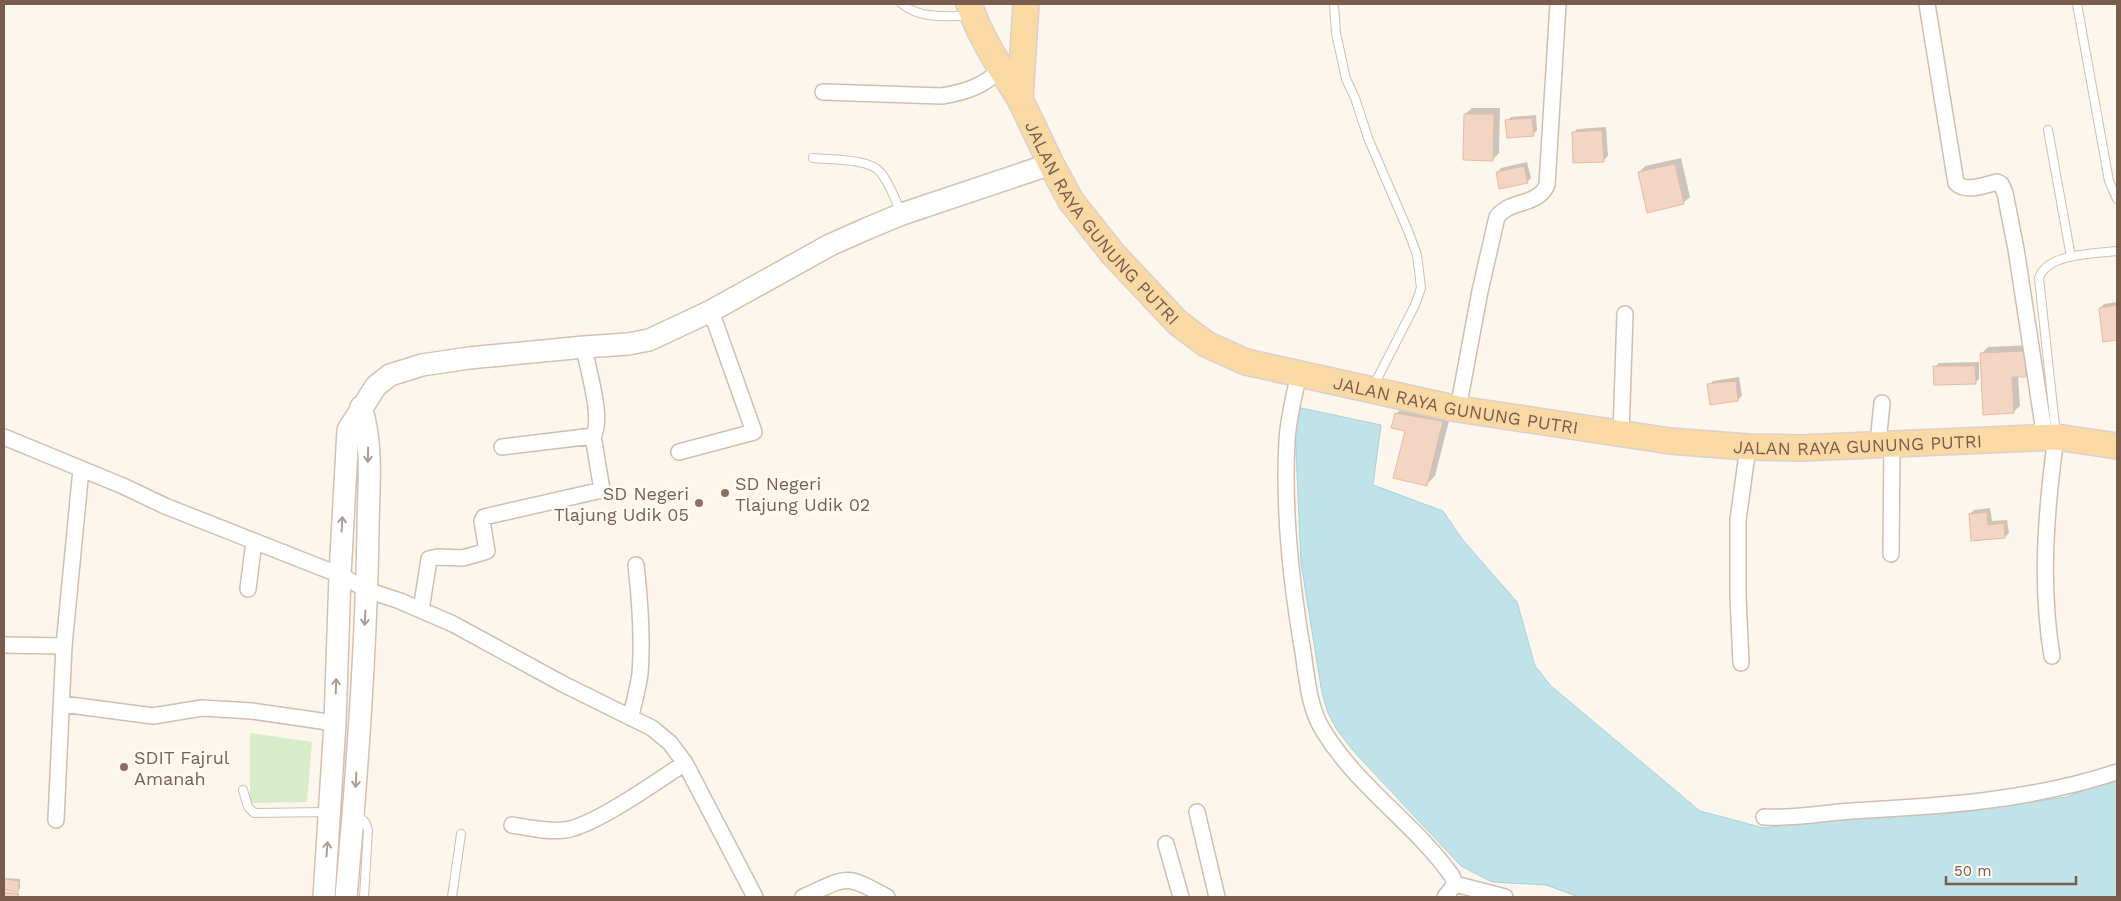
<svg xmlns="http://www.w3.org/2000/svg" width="2121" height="901" font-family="'Work Sans',sans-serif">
<rect width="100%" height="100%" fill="#fdf6ec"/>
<path fill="#d8ecc9" d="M250 733 312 742 307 802 250 803Z"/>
<path fill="#bfe3e8" stroke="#a5d3da" d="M1301 408 1381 425 1373 485 1443 511 1462 539 1517 602 1535 666 1551 686 1700 811 1764 828 1840 816 1946 814 2067 797 2117 777V897H1579L1546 885 1492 882 1461 866 1356 754 1337 730 1328 713 1322 693 1301 563 1295 427V417Z"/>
<path fill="#0003" d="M1472 108H1500L1499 153 1493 159 1465 114Z
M1536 115 1537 130 1533 135 1507 121 1511 117Z
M1606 127 1608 156 1603 161 1573 133 1577 129Z
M1681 158 1690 197 1683 203 1639 173 1645 166Z
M1527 162 1531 178 1527 182 1497 173 1501 168Z
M2117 302V339L2104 340 2100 308 2104 304Z
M2031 345 2032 369 2026 376H2018L2020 406 2013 412 1981 354 1988 347Z
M1979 362V379L1975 383 1935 367 1939 363Z
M1739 377 1742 396 1738 400 1709 385 1713 381Z
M1405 405 1451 413 1435 476 1426 485 1406 430 1396 414Z
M1990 508 1992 521 2007 520 2009 533 2005 537 1970 514 1974 510Z
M4 878 20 879V889L18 890 4 889Z
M4 892 19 893V897H4Z"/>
<path fill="#f3d5c3" stroke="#e6bba3" d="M1464 114H1494L1493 161 1463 160Z
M1532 118 1534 136 1507 138 1505 120Z
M1602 130 1604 162 1573 163 1572 132Z
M1675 164 1684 204 1647 213 1638 172Z
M1524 166 1528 183 1499 189 1496 172Z
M2117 305V340L2103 342 2099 308Z
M2025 351 2026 377H2012L2014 413 1983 415 1980 353Z
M1933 366H1975L1976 384 1934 385Z
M1736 381 1738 401 1710 405 1707 384Z
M1395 413 1443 421 1427 486 1393 478 1405 431 1391 428Z
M1987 512 1988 525 2004 523 2005 538 1971 541 1969 514Z
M4 879 19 881 18 892 4 890Z
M4 893 18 894V897H4Z"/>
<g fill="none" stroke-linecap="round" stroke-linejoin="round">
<defs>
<path id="lane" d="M902 4C920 19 946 16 969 16
M1334 4 1336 33 1346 79 1355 98 1368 138 1409 233 1417 255 1419 271 1421 288 1415 305 1373 387
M2077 4 2109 181 2117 199
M2048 130 2071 257
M813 158C831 160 870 158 881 173 890 184 895 200 901 212
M2056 435 2039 278C2047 253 2094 254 2117 251
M243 790 248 807 254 813 328 812
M357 814 365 822 368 830 364 897
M452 897 461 834"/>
<path id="street" d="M1927 4 1956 183C1966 193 1985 185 1997 182L2001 184 2005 193 2016 249 2045 438
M823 92 942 96C966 92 984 86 1001 69
M1299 374C1294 396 1288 419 1287 441 1283 512 1291 583 1303 652 1307 679 1309 709 1324 732 1358 787 1415 824 1452 876L1455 884 1445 897
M1458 409 1480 291 1497 217C1510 199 1537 207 1547 185L1558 4
M1621 434 1625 314
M4 437 123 486 165 506 340 575 367 590 400 601 453 624 563 684 652 728 670 743 685 763 755 897
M1878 443 1882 403
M502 447 593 436
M679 452 754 432 711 311
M1891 554 1892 444
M248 589 254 541
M421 610 429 559 437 557 463 558 487 551 482 521 484 517 602 490 593 436C604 419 587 367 584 347
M4 645 64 646
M2052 656C2040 584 2046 510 2056 437
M1741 663 1738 596V520L1748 447
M62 704 153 716 202 708 252 711 335 723
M631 716C634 702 638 688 640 674 643 638 640 601 636 565
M1197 812 1217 897
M1764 817C1793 819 1822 813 1851 811 1943 806 2029 801 2117 772
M56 820 64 646 81 469
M512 825C529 828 548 832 565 830 593 827 659 780 685 763
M1166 844 1181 897
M1455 884 1505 897
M803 897C848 877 843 873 887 897"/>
<path id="secondary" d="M324 897 335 723 340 575 348 430 376 386 390 375 422 365 469 358 584 347 628 344 649 340 711 311 830 245 866 229 902 214 1051 164
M346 897C357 776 366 653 368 531 368 491 374 447 361 407"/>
<g id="primary">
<path d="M969 4C980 37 1001 69 1020 99"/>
<path id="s1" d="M1026 4 1020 99 1051 164 1071 201 1113 254 1177 322 1206 344 1246 362 1458 409 1670 441 1748 447 1801 448 2056 437 2117 446"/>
</g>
</defs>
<use href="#lane" stroke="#d1beb0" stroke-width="10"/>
<use href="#street" stroke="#d1beb0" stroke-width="18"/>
<use href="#secondary" stroke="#d6c0b0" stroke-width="24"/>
<use href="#primary" stroke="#dad1cd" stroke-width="28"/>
<use href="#lane" stroke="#fff" stroke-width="8"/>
<use href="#street" stroke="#fff" stroke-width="15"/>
<use href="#secondary" stroke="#fff" stroke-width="21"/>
<use href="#primary" stroke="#fbd9a5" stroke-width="25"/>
</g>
<defs><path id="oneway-shaft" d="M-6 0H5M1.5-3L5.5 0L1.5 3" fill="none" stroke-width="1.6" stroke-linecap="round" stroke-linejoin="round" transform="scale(1.25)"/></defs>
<g stroke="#af9d94">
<use href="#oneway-shaft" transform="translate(368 455) rotate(91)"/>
<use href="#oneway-shaft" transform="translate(342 524) rotate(-87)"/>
<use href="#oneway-shaft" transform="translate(365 618) rotate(93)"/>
<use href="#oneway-shaft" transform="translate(336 686) rotate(-88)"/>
<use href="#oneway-shaft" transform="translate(356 780) rotate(93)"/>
<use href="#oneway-shaft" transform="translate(327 849) rotate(-86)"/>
</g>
<g fill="#8d6e63" stroke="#fffaf3" stroke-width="2">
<circle cx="725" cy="493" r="5"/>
<circle cx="699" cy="503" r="5"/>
<circle cx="124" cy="767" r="5"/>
</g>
<g text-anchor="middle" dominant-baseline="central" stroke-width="5" stroke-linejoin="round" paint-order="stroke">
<g font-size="18" fill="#7a5c4d" stroke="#fffaf3">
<text stroke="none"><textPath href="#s1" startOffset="245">JALAN RAYA GUNUNG PUTRI</textPath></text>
<text stroke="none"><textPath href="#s1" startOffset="665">JALAN RAYA GUNUNG PUTRI</textPath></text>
<text stroke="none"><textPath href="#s1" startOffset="1070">JALAN RAYA GUNUNG PUTRI</textPath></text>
</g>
<g font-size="18" fill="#785e54" stroke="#fffaf3" text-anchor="start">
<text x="735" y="483">SD Negeri<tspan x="735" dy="21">Tlajung Udik 02</tspan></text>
<text x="689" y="493" text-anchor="end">SD Negeri<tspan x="689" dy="21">Tlajung Udik 05</tspan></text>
<text x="134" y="757">SDIT Fajrul<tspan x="134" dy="21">Amanah</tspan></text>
</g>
</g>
<rect width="2121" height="901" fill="none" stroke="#7a5c4d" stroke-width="10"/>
<path d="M1946 876v8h130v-8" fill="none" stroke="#7a5c4d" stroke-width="2.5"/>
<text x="1954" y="876" font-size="15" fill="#7a5c4d" stroke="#fffaf3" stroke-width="4" paint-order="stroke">50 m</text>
</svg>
